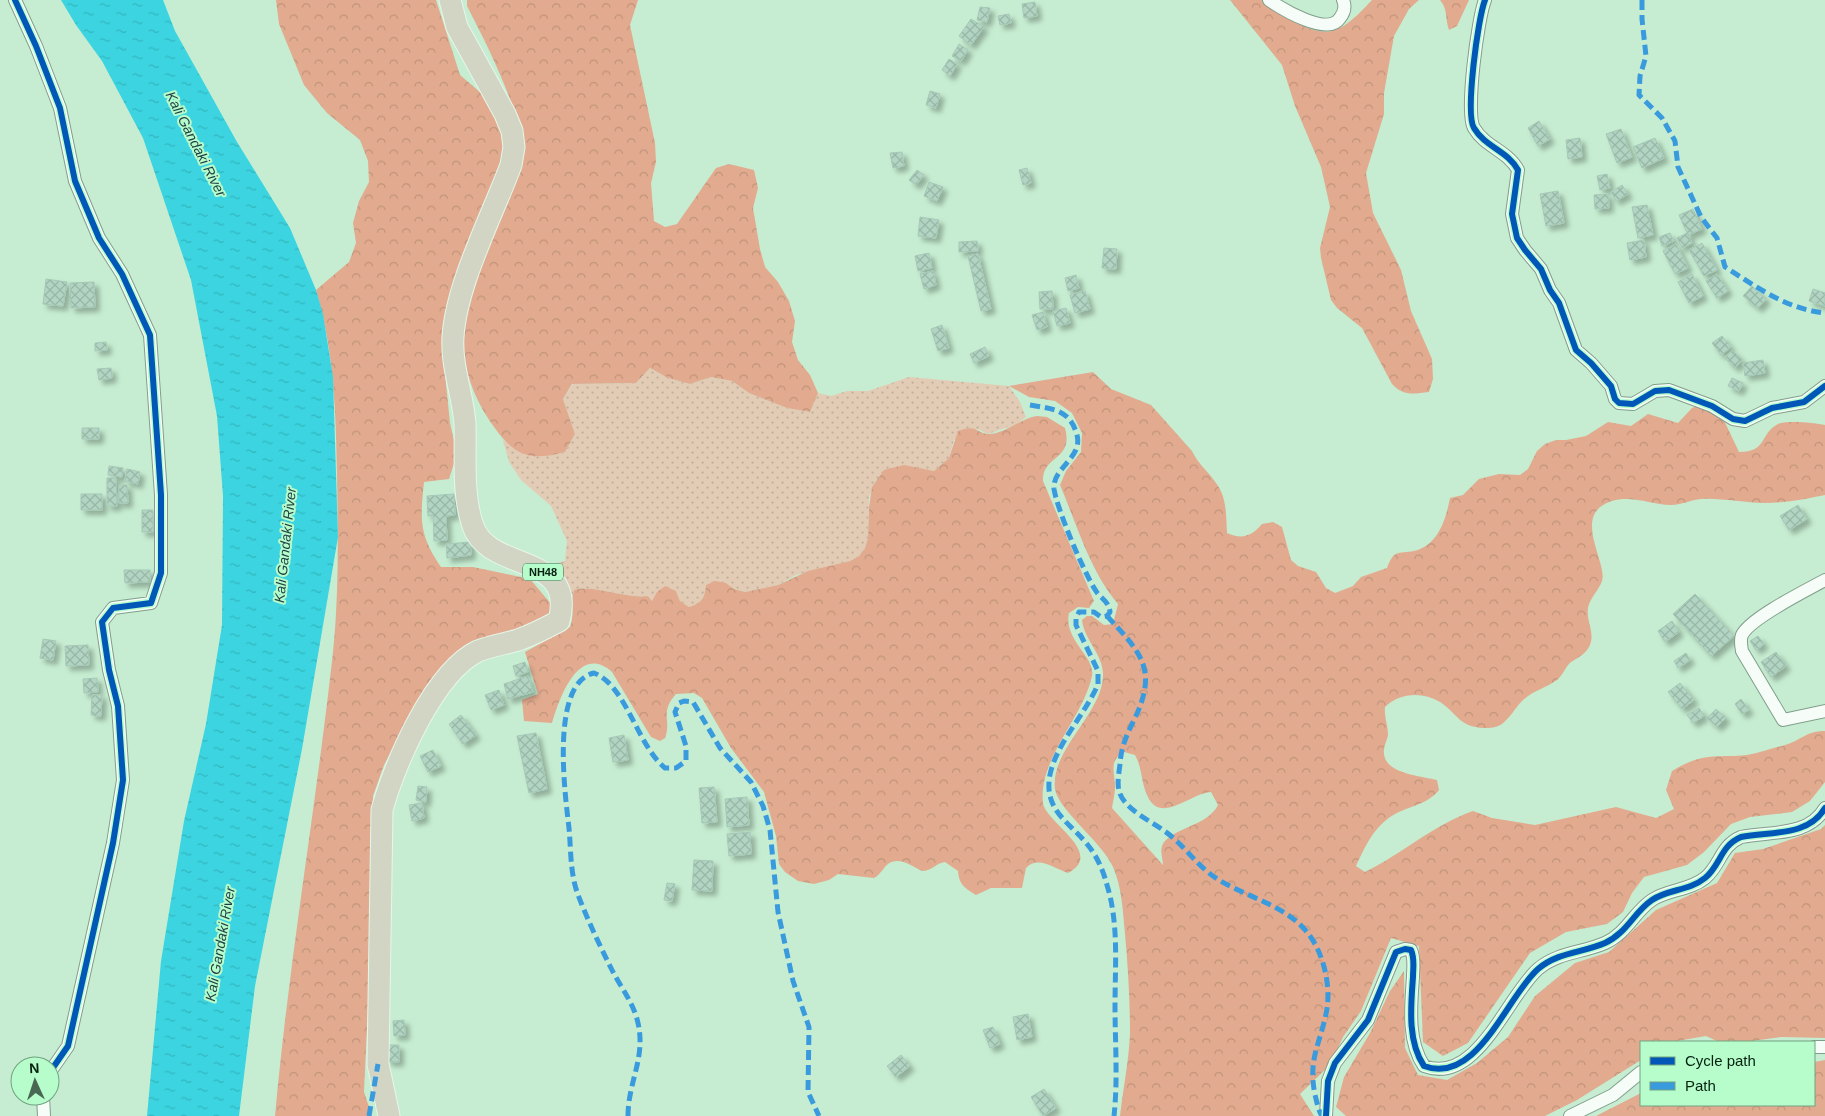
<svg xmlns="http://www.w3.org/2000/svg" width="1825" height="1116" font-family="Helvetica,sans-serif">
<defs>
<pattern id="grass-dots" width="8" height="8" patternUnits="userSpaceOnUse" patternTransform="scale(1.25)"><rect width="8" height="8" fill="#e3ccb6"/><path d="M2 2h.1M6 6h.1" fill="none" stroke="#c1af9b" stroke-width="1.8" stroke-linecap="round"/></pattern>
<pattern id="forest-crowns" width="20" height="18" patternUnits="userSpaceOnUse" patternTransform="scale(1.25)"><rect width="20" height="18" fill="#e2ab8f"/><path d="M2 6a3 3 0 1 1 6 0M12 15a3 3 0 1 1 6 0" fill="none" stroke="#c0937a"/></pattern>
<pattern id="water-ripples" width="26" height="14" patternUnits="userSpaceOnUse" patternTransform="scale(1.25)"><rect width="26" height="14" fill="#3bd4e0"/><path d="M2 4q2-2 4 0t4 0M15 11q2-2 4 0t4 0" fill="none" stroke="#32b6bf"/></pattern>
<pattern id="building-cross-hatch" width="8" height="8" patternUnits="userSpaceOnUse" patternTransform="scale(1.25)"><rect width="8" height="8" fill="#b2d5c3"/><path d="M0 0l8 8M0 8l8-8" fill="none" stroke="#98b7a6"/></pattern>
<filter id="shadow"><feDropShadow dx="4.5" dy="4.5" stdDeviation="2.5" flood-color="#0004"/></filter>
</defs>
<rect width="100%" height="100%" fill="#c6edd1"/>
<path fill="url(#grass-dots)" d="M650 368 668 378 690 384 711 377 732 381 749 393 787 408 810 412 818 393 831 396 847 391H868L909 377 1009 386 1020 402 1026 417 1017 424 988 434 978 429 954 440 949 458 934 471 925 470 877 479 869 497 868 538 865 548 859 556 850 561 796 575 778 585 745 592 734 589 726 583 707 585C705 599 701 603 689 607L680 601 676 591 652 601 648 596C623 599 594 584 574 590L572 597 565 579 552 564 565 561 567 541 551 506 521 480 509 462 503 440C527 457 537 459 565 452L575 434 563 399 573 384 636 383Z"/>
<path fill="url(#forest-crowns)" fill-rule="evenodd" d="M276 0H436L460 75 481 93 499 123 504 152 444 327 443 354 450 423 457 454 449 479 424 482C420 520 419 535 441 567H473L530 579 552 605 549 621 468 650 400 734 384 765 373 796V902L364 1092 372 1116H275C289 960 316 807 333 652 339 594 338 534 337 476 336 413 334 351 316 290L349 262 356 243 353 223 359 201 369 182 368 161 360 140 327 113 304 85 279 24Z
M467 0H638L630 25 655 143 656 162 651 183 654 221 665 227 677 224 716 168 729 164 754 170 758 188 753 208 760 249 765 267 778 282 789 301 795 321 792 342 798 360 810 375 818 393 810 412 787 408 749 393 732 381 711 377 690 384 668 378 650 368 636 383 572 384 563 399 575 434 565 452C532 461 515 457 494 427 433 341 475 272 505 184 509 173 522 144 522 134 522 128 517 119 515 113 502 75 485 41 467 6Z
M1230 0C1240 0 1252 0 1261 0 1267 1 1275 10 1280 13 1325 41 1337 38 1372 0H1419L1409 9 1394 36 1384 93V114L1366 173 1373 213 1401 270 1411 311 1432 359 1433 379 1429 392C1413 394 1403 396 1392 384L1362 328 1337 308 1331 300 1321 258 1320 248 1330 207 1321 167 1295 106 1282 65Z
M1440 0H1469L1457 26 1449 30C1445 19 1448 9 1440 0Z
M1093 372 1111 389 1151 405 1192 451C1198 464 1208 471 1216 483 1227 497 1226 516 1227 533 1242 540 1252 536 1262 524L1273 522 1282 527 1291 560 1298 566 1316 572 1326 588 1335 593 1353 586 1361 577 1387 568C1394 549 1398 554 1414 551 1439 545 1446 518 1450 498L1463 495 1479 479 1499 474 1520 475 1528 469 1537 451 1545 444 1556 440H1566L1586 436 1608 422 1631 426 1648 414 1678 423 1692 408 1702 404 1721 414 1739 452C1768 452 1759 434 1778 424 1787 420 1815 423 1825 425V495C1806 499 1785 503 1765 503 1744 503 1722 498 1701 499 1691 500 1681 505 1671 505 1651 505 1633 495 1612 501 1570 514 1608 562 1602 581 1599 590 1589 599 1588 608 1586 621 1595 632 1590 645 1586 654 1579 657 1571 662 1565 667 1563 675 1557 680 1546 688 1532 691 1522 701 1515 708 1510 718 1502 724 1496 728 1490 728 1484 728 1459 727 1458 714 1440 702 1422 691 1399 693 1385 707 1384 717 1388 725 1388 735 1387 741 1383 747 1384 754 1386 774 1421 776 1437 780L1439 790C1428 804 1410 806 1395 814 1374 826 1366 845 1356 866L1365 872C1402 854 1433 825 1473 811L1492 818 1535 825 1616 807 1656 818 1674 809 1666 790 1672 771C1703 752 1715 758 1747 755 1760 753 1773 748 1785 745 1802 740 1806 731 1825 731V782L1810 801 1792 812 1750 817 1731 824 1704 852 1687 865 1644 877 1632 893 1623 912 1607 924 1566 932 1530 953 1468 1043 1443 1056 1423 1042 1419 946 1391 938 1361 1011 1343 1037 1330 1065 1300 1094 1314 1116H1120C1123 1089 1129 1060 1130 1033 1130 1000 1128 967 1125 934 1123 913 1122 887 1113 867 1102 842 1058 810 1055 789 1050 750 1102 714 1103 676 1104 655 1084 640 1082 620L1087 616H1092L1104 625 1113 624 1118 604C1090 571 1077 525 1060 485L1066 471 1081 452 1082 433 1072 413 1055 401 1029 397 1009 386ZM1124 752 1135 755C1142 767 1141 782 1147 795 1160 826 1190 793 1211 792L1218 805C1207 827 1169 828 1162 846 1160 851 1163 860 1163 865L1112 808C1113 801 1115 794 1115 787 1115 772 1108 761 1124 752Z
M1037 416 1047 417 1065 428C1074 461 1042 455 1043 481L1094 601 1089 608 1078 607 1069 613C1063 640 1096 657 1092 676 1083 718 1038 759 1043 803 1045 822 1106 853 1068 873 1055 869 1038 855 1026 868L1022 888H991L976 895C965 888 959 885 958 871L945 862C936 863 932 871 922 871 912 866 899 856 888 864 883 868 881 874 874 878L838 874 829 880 814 884 798 881 785 872 779 864 776 836 764 792 731 748 702 698 694 693 676 694C659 713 672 720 665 738L660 741 651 737 612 672C578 642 559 700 552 723L524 721 522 700 538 694 525 652 570 627C575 614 570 602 574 590 594 584 623 599 648 596L652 601 657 592 665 586 676 591 680 601 689 607C701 603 705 599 706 585L715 581 726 583 734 589 745 592 778 585 808 571 850 561 859 556 865 548 868 538 869 507 872 487 884 470 904 465 934 471 949 458 958 431C978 424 975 433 988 434 1003 435 1021 418 1037 416Z
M1825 825V1038L1781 1037 1744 1042H1719L1706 1036 1671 1042H1641V1060L1577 1100 1545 1116H1346L1336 1107 1344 1077 1370 1033 1390 991 1404 971 1405 1048 1418 1075 1447 1080 1477 1063 1508 1037 1535 996 1575 963 1609 952 1656 910 1717 883 1735 853 1763 849 1821 829Z
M1825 1060V1116H1596L1641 1093V1105H1814V1062Z"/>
<path fill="url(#water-ripples)" d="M61 0H163L175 31 237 142 290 228 316 290 323 314 333 377 338 537 302 749 255 986 239 1116H147L161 961 184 821 206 724 222 625 223 496 217 416 191 280 143 138 102 61 76 25Z"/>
<path fill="url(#building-cross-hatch)" stroke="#a5c8b7" filter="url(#shadow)" d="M1035 2 1037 16 1024 18 1022 4Z
M980 7 990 8 987 22 977 20Z
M1009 14 1011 23 1000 25 998 16Z
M971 19 984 27 971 45 959 36Z
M959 44 968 50 961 61 952 56Z
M949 59 957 64 950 76 942 70Z
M930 91 940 94 936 108 926 105Z
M1539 121 1550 139 1538 146 1528 128Z
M1621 129 1632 157 1617 163 1606 134Z
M1580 138 1582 157 1568 159 1566 140Z
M1655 138 1664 158 1642 168 1633 147Z
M902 152 904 166 893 168 890 153Z
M1027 168 1031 183 1023 185 1019 170Z
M917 170 924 175 916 185 909 180Z
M1607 174 1610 188 1600 190 1597 176Z
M929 182 943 187 937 201 924 196Z
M1622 185 1628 194 1616 201 1611 192Z
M1558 191 1564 223 1546 226 1540 194Z
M1608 194 1609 208 1595 209 1594 195Z
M1647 205 1653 235 1638 238 1632 207Z
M1693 209 1702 229 1688 235 1679 215Z
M920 217 939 220 936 238 918 236Z
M1670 233 1674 241 1662 246 1659 237Z
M1687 233 1692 243 1682 248 1677 238Z
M1644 240 1646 257 1630 260 1627 243Z
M977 241 978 251 959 252V242Z
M1702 243 1717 270 1704 276 1689 250Z
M1676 244 1688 268 1675 274 1663 251Z
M1104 248 1117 249 1116 269 1102 268Z
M929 253 932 268 918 271 915 256Z
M978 254 991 309 981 311 968 256Z
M933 271 936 285 924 289 920 274Z
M1692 274 1703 296 1689 303 1678 282Z
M1717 274 1728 291 1717 298 1706 281Z
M1076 275 1079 288 1068 291 1065 278Z
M46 279 67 282 63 306 43 304Z
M94 282 95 307 71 308 70 283Z
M1752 286 1766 299 1758 308 1743 296Z
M1813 289 1825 293V306L1809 301Z
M1052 291 1053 309H1040L1039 292Z
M1085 291 1090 309 1075 313 1070 295Z
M1066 308 1070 323 1057 326 1053 311Z
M1043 312 1047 327 1037 330 1032 315Z
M942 325 949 348 938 351 931 329Z
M1722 336 1731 347 1721 355 1712 343Z
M106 342 107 350 95 351V343Z
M985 347 989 356 974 363 970 354Z
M1732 350 1742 360 1735 368 1725 358Z
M1763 360 1765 373 1745 376 1743 363Z
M111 368 112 378 99 380 97 369Z
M1732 378 1743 383 1739 391 1728 386Z
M82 428H99V439H82Z
M109 466 123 468 122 477 108 475Z
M127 469 140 472 138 484 125 481Z
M107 478H116L117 506H107Z
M119 485H127L128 503H119Z
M81 494H102V510H81Z
M454 494 455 515 446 516 447 540 434 541 433 515 428 516 427 496Z
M1798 505 1807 519 1789 530 1780 516Z
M142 510H153V532H142Z
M470 542 471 555 447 558 446 544Z
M124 570H150V582L125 583Z
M1695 594 1734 636 1711 656 1673 614Z
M1672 621 1679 632 1665 642 1658 631Z
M1758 636 1764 644 1756 650 1750 641Z
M43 639 56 641 53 660 40 658Z
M88 645 89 665 66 666 65 646Z
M1776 652 1786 666 1771 677 1761 662Z
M1686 653 1690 660 1678 668 1674 661Z
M525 662 528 672 516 676 513 666Z
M528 676 533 692 508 699 504 684Z
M97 678 98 692 84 693 83 679Z
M1680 683 1694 700 1682 709 1668 692Z
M499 690 504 705 491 710 485 695Z
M92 695H102L101 716 91 715Z
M1741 699 1749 710 1742 714 1735 704Z
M1699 708 1704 716 1693 723 1687 715Z
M1716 709 1726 718 1717 727 1707 718Z
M461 715 476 735 463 744 449 724Z
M536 733 547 789 529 793 517 736Z
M624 735 628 760 613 762 609 738Z
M433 750 441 766 428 772 420 756Z
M418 786 427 787 426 802 416 800Z
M714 787 717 822 702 823 699 788Z
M747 797 749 825 727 827 725 799Z
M422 803 424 818 412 821 409 805Z
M750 832 751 854 729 856 727 834Z
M694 860 713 861 712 891 692 890Z
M667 883 675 884 672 901 664 900Z
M1028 1014 1032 1037 1017 1040 1013 1017Z
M404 1020 405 1035 394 1036 393 1021Z
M993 1027 1000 1044 990 1048 983 1030Z
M387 1045H399V1062L387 1061Z
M901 1055 910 1066 896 1077 887 1066Z
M1044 1089 1056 1108 1043 1116 1031 1097Z"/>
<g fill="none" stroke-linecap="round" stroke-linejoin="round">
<defs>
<path id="minor" d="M15 0 36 46 60 108 75 181 99 238 122 274 150 335 161 495V573L151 603 113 608 102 622 109 670 118 706 123 780 113 843 68 1046 50 1072
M1269 0C1282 9 1328 37 1340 18 1344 13 1346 7 1343 0
M1485 0C1478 17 1465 114 1474 128 1485 147 1508 151 1518 170L1512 214 1517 238 1525 250 1541 269 1550 290 1559 303 1576 350 1591 363 1611 386 1615 399 1619 403 1633 404 1655 391 1669 390 1712 406 1733 419 1745 421 1772 408 1804 402 1825 386
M1825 580C1807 590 1750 618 1742 635 1740 640 1741 645 1742 651L1783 720 1825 711
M1814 1047H1825
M43 1096 44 1116
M1326 1116 1328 1081 1335 1063 1368 1020 1396 952 1405 949 1411 950C1415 959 1413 967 1413 977 1411 1005 1407 1041 1424 1066 1477 1086 1507 996 1538 969 1558 952 1582 953 1605 943 1627 933 1634 912 1652 900 1668 889 1689 891 1705 878 1721 865 1720 846 1741 837 1771 831 1808 837 1825 808
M1570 1116 1613 1095 1641 1072"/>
<path id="trunk" d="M389 1116 378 1064 382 810C394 765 434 672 478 651 490 646 505 644 518 640 532 635 546 628 559 621 577 552 489 573 473 526 462 494 466 457 465 424 463 395 451 366 453 337 456 285 492 216 511 165L514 147 512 131 505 114 457 27 450 0"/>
</defs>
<use href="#minor" stroke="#809f8a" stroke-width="14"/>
<use href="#trunk" stroke="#e5f7ea" stroke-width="23"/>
<use href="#minor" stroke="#f6fcf8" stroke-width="12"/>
<use href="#trunk" stroke="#d2d5c4" stroke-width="21"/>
<path stroke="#399bde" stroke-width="5" stroke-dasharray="10 5" stroke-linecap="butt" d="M1642 0V19L1646 56 1640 76 1639 95 1662 118 1675 141 1678 167 1701 217 1717 238 1725 267C1757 287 1786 309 1825 313
M1030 405C1052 409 1070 409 1077 435 1083 458 1052 468 1054 489 1057 509 1084 573 1096 591 1101 599 1109 601 1110 612L1107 616 1101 617 1094 612H1079L1076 618V625L1098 671V684C1086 714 1051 749 1049 782 1047 812 1070 823 1087 844 1097 856 1103 870 1107 885 1119 924 1115 965 1115 1006 1115 1042 1118 1079 1114 1116
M1107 616C1141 653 1158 669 1135 718 1127 734 1121 747 1120 764 1119 773 1117 782 1119 791 1124 809 1149 820 1163 830 1184 844 1197 867 1219 880 1252 900 1295 907 1315 944 1326 964 1331 992 1326 1014 1319 1047 1308 1059 1315 1095 1317 1102 1318 1110 1322 1116
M369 1116 378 1064
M628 1116C628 1082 646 1058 638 1023 634 1004 622 989 613 972 600 946 587 919 577 892 570 871 571 849 569 828 565 794 550 683 594 673 626 685 637 745 665 768H676L686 761V746L675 712 679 703 684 701 693 702 720 748 751 782 763 806 770 830 778 912 793 981 809 1027 808 1092 819 1116"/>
<defs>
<path id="cycleway" d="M15 0 36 46 60 108 75 181 99 238 122 274 150 335 161 495V573L151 603 113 608 102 622 109 670 118 706 123 780 113 843 68 1046 50 1072
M1485 0C1478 17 1465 114 1474 128 1485 147 1508 151 1518 170L1512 214 1517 238 1525 250 1541 269 1550 290 1559 303 1576 350 1591 363 1611 386 1615 399 1619 403 1633 404 1655 391 1669 390 1712 406 1733 419 1745 421 1772 408 1804 402 1825 386
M1326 1116 1328 1081 1335 1063 1368 1020 1396 952 1405 949 1411 950C1415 959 1413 967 1413 977 1411 1005 1407 1041 1424 1066 1477 1086 1507 996 1538 969 1558 952 1582 953 1605 943 1627 933 1634 912 1652 900 1668 889 1689 891 1705 878 1721 865 1720 846 1741 837 1771 831 1808 837 1825 808"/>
</defs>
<use href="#cycleway" stroke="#b7fccb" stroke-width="9"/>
<use href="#cycleway" stroke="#0057b8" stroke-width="6"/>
</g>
<g text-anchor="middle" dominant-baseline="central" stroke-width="4" stroke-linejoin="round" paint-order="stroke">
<rect fill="#b7fccb" stroke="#3a6348" stroke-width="1" x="523" y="563.5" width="40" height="17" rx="4"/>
<g font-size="11" font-weight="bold" fill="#052110">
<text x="543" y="572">NH48</text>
</g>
<g font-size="14" font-style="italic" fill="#1d3d44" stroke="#b7fccb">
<text transform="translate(196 144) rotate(63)">Kali Gandaki River</text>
<text transform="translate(285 545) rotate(-84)">Kali Gandaki River</text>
<text transform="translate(220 944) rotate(-80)">Kali Gandaki River</text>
</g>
</g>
<rect x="1640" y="1041" width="175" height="65" fill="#b7fccb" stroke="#70a480"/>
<rect x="1650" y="1057" width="25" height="8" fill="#0057b8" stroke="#70a480"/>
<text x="1685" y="1066" font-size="15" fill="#052110">Cycle path</text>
<rect x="1650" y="1082" width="25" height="8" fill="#399bde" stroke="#70a480"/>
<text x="1685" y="1091" font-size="15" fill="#052110">Path</text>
<g transform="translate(35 1081) rotate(357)"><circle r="24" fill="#b7fccb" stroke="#70a480"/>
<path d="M0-4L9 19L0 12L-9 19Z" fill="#496854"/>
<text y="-8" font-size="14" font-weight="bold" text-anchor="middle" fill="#052110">N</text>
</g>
</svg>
